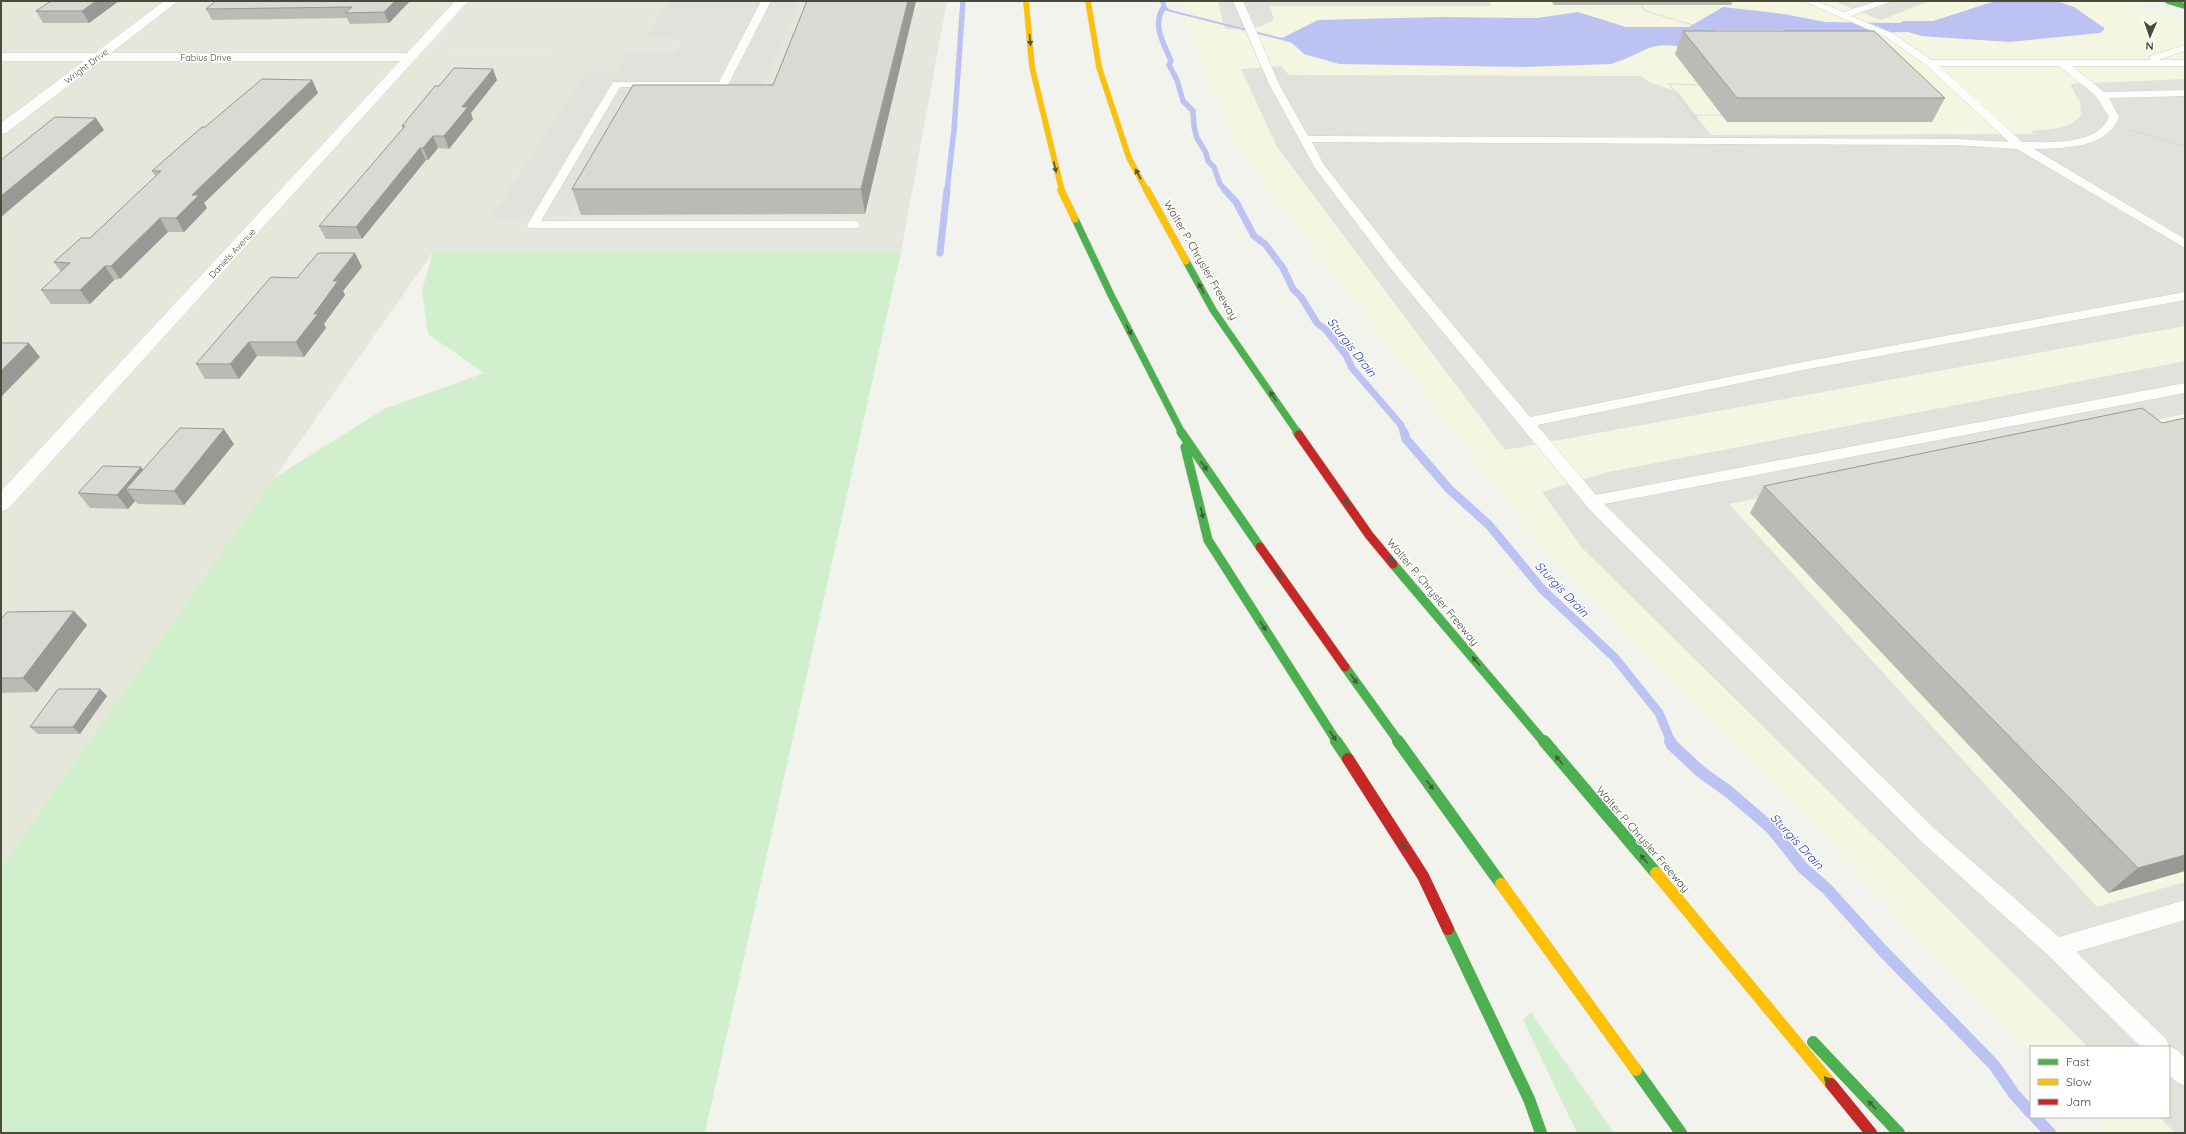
<svg xmlns="http://www.w3.org/2000/svg" width="2186" height="1134" font-family="Quicksand,sans-serif">
<rect width="100%" height="100%" fill="#f3f3ee"/>
<path fill="#e5e7db" d="M1 1H466L421 55 567 56 433 252 1 867Z"/>
<path fill="#f5f6e1" d="M1183 1H2120L2185 22V1133H2110L2094 1117H2169V1047H2031V1052L1550 558 1238 151 1192 40Z"/>
<path fill="#e5e6dd" d="M469 1H947L901 252H433L566 56 421 55Z"/>
<path fill="#d1efcd" d="M433 252H901L705 1133H1V867L274 478 384 409 484 373 428 334 422 291Z
M1531 1012 1614 1133H1577L1523 1020Z"/>
<path fill="#e2e2dc" d="M669 1H799L757 101 634 107 569 216 491 218 585 73H616L627 54 675 53 684 39 645 38Z
M1218 1H1489L1491 6H1270L1274 20 1260 27 1225 29Z
M1833 1H1930L1881 20Z
M1281 66 1289 75 1641 76 1649 82 1678 92 1711 135 2034 134 2031 131 2059 128 2071 124 2079 118 2081 114 2080 103 2070 84 2185 79V326L1505 450 1277 147 1241 69Z
M2185 361V414L1729 504 2097 907 2185 882V1133H2175L2159 1117H2169V1047H2088L1583 549 1542 492 1608 472Z"/>
<path fill="#bcc3f2" d="M1159 1H1165L1167 8 1171 10 1282 38 1318 20 1440 17 1537 18 1578 12 1626 27H1689L1723 7 1784 14 1825 22 1900 23 1903 21H1933L1995 1H2057L2074 7 2104 28V30L2100 33 2009 42 1921 36 1908 32 1848 33 1829 45 1782 30H1718L1689 49C1649 38 1645 54 1611 64L1525 67 1339 64 1304 54 1292 43 1282 40 1167 11 1164 9Z"/>
<g fill="none" stroke-linecap="round" stroke-linejoin="round">
<path stroke="#bcc3f2" stroke-width="5.5" d="M1163 8C1152 27 1164 43 1171 61L1169 65 1177 80 1183 101 1193 111 1194 127 1197 138 1206 153 1208 161 1214 167 1220 184 1226 191
M947 191 954 130 963 1"/>
<path stroke="#bcc3f2" stroke-width="7" d="M1225 190 1236 202 1254 236 1265 244 1283 268 1293 289 1301 297 1317 323 1326 330 1346 355 1352 368 1401 425 1404 433
M940 253 947 190"/>
<path stroke="#bcc3f2" stroke-width="9" d="M1404 432 1406 439 1449 489 1489 525 1542 589 1615 658 1659 713 1671 742"/>
<path stroke="#bcc3f2" stroke-width="12" d="M1670 741 1672 745 1701 772 1729 792 1771 828 1803 868 1827 889 1882 950 1994 1065 2014 1094 2031 1113
M2035 1117 2050 1133"/>
<defs>
<path id="lane" d="M761 1H771L727 87H620L541 221H854L858 222 860 225 858 228H529L527 225 613 82H719Z
M1233 1H1243L1279 84 1308 136 1956 139 2009 142 1926 65 1886 37 1803 1H1816L1843 12 1878 1H1892L1851 16 1892 33 1932 60H2150V56L2185 45V51L2158 60H2185V66H2072L2104 92 2185 90V96L2109 98 2119 117C2107 149 2064 148 2034 149L2185 239V248L2017 149 1956 145 1312 142 1324 165 1405 268 1530 417 1808 361 2185 292V300L1808 369 1537 425 1596 495 2185 383V393L1604 504 1936 830 2059 937 2185 900V920L2076 952 2166 1039 2169 1046 2177 1050 2185 1057V1086L2177 1082 2169 1075V1047H2141L2048 955 1922 842 1590 510 1395 274 1315 168 1269 84ZM1939 66H2059L2095 95 2109 117C2097 146 2049 142 2022 142Z"/>
<path id="street" d="M164 1H178L111 53H407L455 1H468L8 509 1 511V491L400 61H101L6 133 1 134V123L84 61H1V53H95Z"/>
<path id="fast-far3" d="M2168 1 2185 6"/>
<path id="fast-far2" d="M1075 219 1111 295 1182 433
M1186 261 1213 310 1298 433"/>
<path id="fast-far1" d="M1181 432 1260 547
M1297 432 1299 435
M1185 447 1208 540 1337 742
M1393 564 1544 742
M1345 667 1399 742"/>
<path id="fast" d="M1336 741 1348 759
M1398 741 1501 884
M1544 741 1656 873
M1448 929 1529 1099 1541 1133
M1813 1042 1899 1133
M1636 1070 1681 1133"/>
<path id="slow-far2" d="M1026 1 1032 67 1062 191
M1088 1 1099 67 1129 158 1147 191"/>
<path id="slow-far1" d="M1061 190 1075 219
M1147 190 1186 261"/>
<path id="slow" d="M1656 873 1831 1084
M1501 884 1636 1070"/>
<path id="jam-far1" d="M1299 435 1369 535 1393 564
M1260 547 1345 667"/>
<path id="jam" d="M1348 759 1423 876 1448 929
M1831 1084 1871 1133"/>
</defs>
<use href="#lane" stroke="#d1d1cb" stroke-width="1"/>
<use href="#street" stroke="#d1d1cb" stroke-width="1"/>
<use href="#fast-far3" stroke="#d2d5c6" stroke-width="6"/>
<use href="#fast-far2" stroke="#d2d5c6" stroke-width="8"/>
<use href="#fast-far1" stroke="#d2d5c6" stroke-width="10"/>
<use href="#fast" stroke="#d2d5c6" stroke-width="12"/>
<use href="#slow-far2" stroke="#d2d5c6" stroke-width="6"/>
<use href="#slow-far1" stroke="#d2d5c6" stroke-width="8"/>
<use href="#slow" stroke="#d2d5c6" stroke-width="12"/>
<use href="#jam-far1" stroke="#d2d5c6" stroke-width="10"/>
<use href="#jam" stroke="#d2d5c6" stroke-width="12"/>
<path stroke="#d3d3cc" stroke-width="1.5" stroke-dasharray="1 1" stroke-linecap="butt" d="M1642 3V9L1649 12 1716 32
M1692 115H1722
M1697 121 1669 84 1699 85
M2130 130 2185 146"/>
<use href="#lane" fill="#fdfdfc" fill-rule="evenodd"/>
<use href="#street" fill="#fdfdfc" fill-rule="evenodd"/>
<use href="#fast-far3" stroke="#4caf50" stroke-width="5.5"/>
<use href="#fast-far2" stroke="#4caf50" stroke-width="7"/>
<use href="#fast-far1" stroke="#4caf50" stroke-width="9"/>
<use href="#fast" stroke="#4caf50" stroke-width="12"/>
<use href="#slow-far2" stroke="#ffc107" stroke-width="5.5"/>
<use href="#slow-far1" stroke="#ffc107" stroke-width="7"/>
<use href="#slow" stroke="#ffc107" stroke-width="12"/>
<use href="#jam-far1" stroke="#c62828" stroke-width="9"/>
<use href="#jam" stroke="#c62828" stroke-width="12"/>
</g>
<path fill="#bbbbb5" d="M119 1 89 23H43L36 11Z
M216 1H410L389 23 350 24 347 18 212 20 206 9Z
M807 1H916L865 214 581 215 572 189 773 85Z
M1551 1H1733L1731 5H1554Z
M1683 31 1945 98 1932 122H1727L1675 54Z
M312 80 318 93 204 203 207 208 184 232H168L120 279 114 280 90 304H51L41 290 61 272 54 262 90 238 156 176 152 171 205 127Z
M497 80 471 113 473 119 449 149 438 148 428 160H426L362 239H326L319 226 403 129 402 126Z
M362 267 343 291 345 295 324 324 326 328 304 357 257 356 239 379H205L196 364 297 278Z
M234 444 184 505 138 504 135 501 128 509 90 508 78 493 141 467 143 470Z
M1764 486 2185 871 2108 893 1750 513Z
M74 611 87 625 37 692 1 693V619Z
M100 689 107 696 80 734H38L30 727Z"/>
<path fill="#989994" d="M96 1H119L89 23 82 11Z
M395 1H410L389 23 384 12Z
M908 1H916L865 214 861 189Z
M493 69 497 80 471 113 473 119 449 149 444 136 462 107Z
M312 80 318 93 204 203 207 208 184 232 176 218 192 195Z
M96 118 104 130 1 217V196Z
M433 136 438 148 428 160 423 148Z
M420 148 426 160 362 239 356 227Z
M160 218 168 232 120 279 111 266Z
M355 253 362 267 343 291 345 295 324 324 326 328 304 357 296 342 333 281Z
M105 266 114 280 90 304 80 290Z
M249 342 257 356 239 379 230 364Z
M29 343 40 357 1 397V371Z
M224 429 234 444 184 505 174 491Z
M141 467 152 481 126 489 135 501 128 509 117 495Z
M74 611 87 625 37 692 23 678Z
M100 689 107 696 80 734 73 727Z
M2185 855V871L2108 893 2138 868Z"/>
<path fill="#d9dad3" stroke="#989994" d="M51 1H96L82 11H36Z
M216 1H395L384 12 345 13 352 7 206 9Z
M807 1H908L861 189H572L633 85H773Z
M1683 31H1874L1945 98H1737Z
M454 68 493 69 462 107H468L444 136H433L423 148H420L356 227 319 226 405 126H402L435 86H439Z
M262 79 312 80 192 195H199L176 218H160L111 266H105L80 290H41L70 263 54 262 81 238H90L161 171H152L202 127H205Z
M55 117 96 118 1 196V160Z
M318 253H355L333 281H338L314 314H318L296 342H249L230 364H196L271 277 297 278Z
M1 343H29L1 371Z
M2142 408 2162 423 2185 418V855L2138 868 1764 486Z
M180 428 224 429 174 491 126 489Z
M103 466 141 467 117 495 78 493Z
M74 611 23 678H1V619L7 612Z
M58 689H100L73 727H30Z"/>
<defs><path id="oneway-solid" d="M-6-.8H1V-3.2L6.5 0L1 3.2V.8H-6Z"/></defs>
<g fill="#495a3c">
<use href="#oneway-solid" transform="translate(1030 40) rotate(85)"/>
<use href="#oneway-solid" transform="translate(1055 167) rotate(77)"/>
<use href="#oneway-solid" transform="translate(1138 174) rotate(-119)"/>
<use href="#oneway-solid" transform="translate(1201 288) rotate(-119)"/>
<use href="#oneway-solid" transform="translate(1129 330) rotate(63)"/>
<use href="#oneway-solid" transform="translate(1273 396) rotate(-125)"/>
<use href="#oneway-solid" transform="translate(1204 466) rotate(55)"/>
<use href="#oneway-solid" transform="translate(1347 503) rotate(-125)"/>
<use href="#oneway-solid" transform="translate(1202 513) rotate(76)"/>
<use href="#oneway-solid" transform="translate(1392 561) rotate(-130)"/>
<use href="#oneway-solid" transform="translate(1278 573) rotate(55)"/>
<use href="#oneway-solid" transform="translate(1263 626) rotate(57)"/>
<use href="#oneway-solid" transform="translate(1476 661) rotate(-130)"/>
<use href="#oneway-solid" transform="translate(1354 679) rotate(54)"/>
<use href="#oneway-solid" transform="translate(1333 736) rotate(57)"/>
<use href="#oneway-solid" transform="translate(1559 760) rotate(-131)"/>
<use href="#oneway-solid" transform="translate(1430 785) rotate(54)"/>
<use href="#oneway-solid" transform="translate(1403 845) rotate(57)"/>
<use href="#oneway-solid" transform="translate(1644 859) rotate(-131)"/>
<use href="#oneway-solid" transform="translate(1828 1081) rotate(-129)"/>
<use href="#oneway-solid" transform="translate(1872 1105) rotate(-133)"/>
</g>
<g text-anchor="middle" dominant-baseline="central" stroke-width="3" stroke-linejoin="round" paint-order="stroke">
<g font-size="9" fill="#494b38" stroke="#fff">
<text x="206" y="57">Fabius Drive</text>
<text transform="translate(86 66) rotate(-37)">Wright Drive</text>
<text transform="translate(232 253) rotate(-47)">Daniels Avenue</text>
</g>
<g font-size="11" fill="#494b38" stroke="#fff">
<text transform="translate(1201 260) rotate(60)">Walter P. Chrysler Freeway</text>
<text transform="translate(1433 592) rotate(50)">Walter P. Chrysler Freeway</text>
<text transform="translate(1643 839) rotate(49)">Walter P. Chrysler Freeway</text>
</g>
<g font-size="12" font-style="italic" fill="#2a38bd" stroke="#fff">
<text transform="translate(1352 347) rotate(52)">Sturgis Drain</text>
<text transform="translate(1562 589) rotate(46)">Sturgis Drain</text>
<text transform="translate(1797 841) rotate(47)">Sturgis Drain</text>
</g>
</g>
<rect width="2186" height="1134" fill="none" stroke="#494b38" stroke-width="4"/>
<rect x="2030" y="1046" width="140" height="72" fill="#ffffff" stroke="#b6b7af"/>
<rect x="2038" y="1059" width="20" height="6" fill="#4caf50" stroke="#b6b7af"/>
<text x="2066" y="1066" font-size="12" fill="#494b38">Fast</text>
<rect x="2038" y="1079" width="20" height="6" fill="#ffc107" stroke="#b6b7af"/>
<text x="2066" y="1086" font-size="12" fill="#494b38">Slow</text>
<rect x="2038" y="1099" width="20" height="6" fill="#c62828" stroke="#b6b7af"/>
<text x="2066" y="1106" font-size="12" fill="#494b38">Jam</text>
<g transform="translate(2150 36) rotate(182)" stroke="#ffffff" stroke-width="3" paint-order="stroke">
<path d="M0-3L7 15L0 10L-7 15Z" fill="#494b38"/>
<text y="-6" font-size="11" font-weight="bold" text-anchor="middle" fill="#494b38">N</text>
</g>
</svg>
